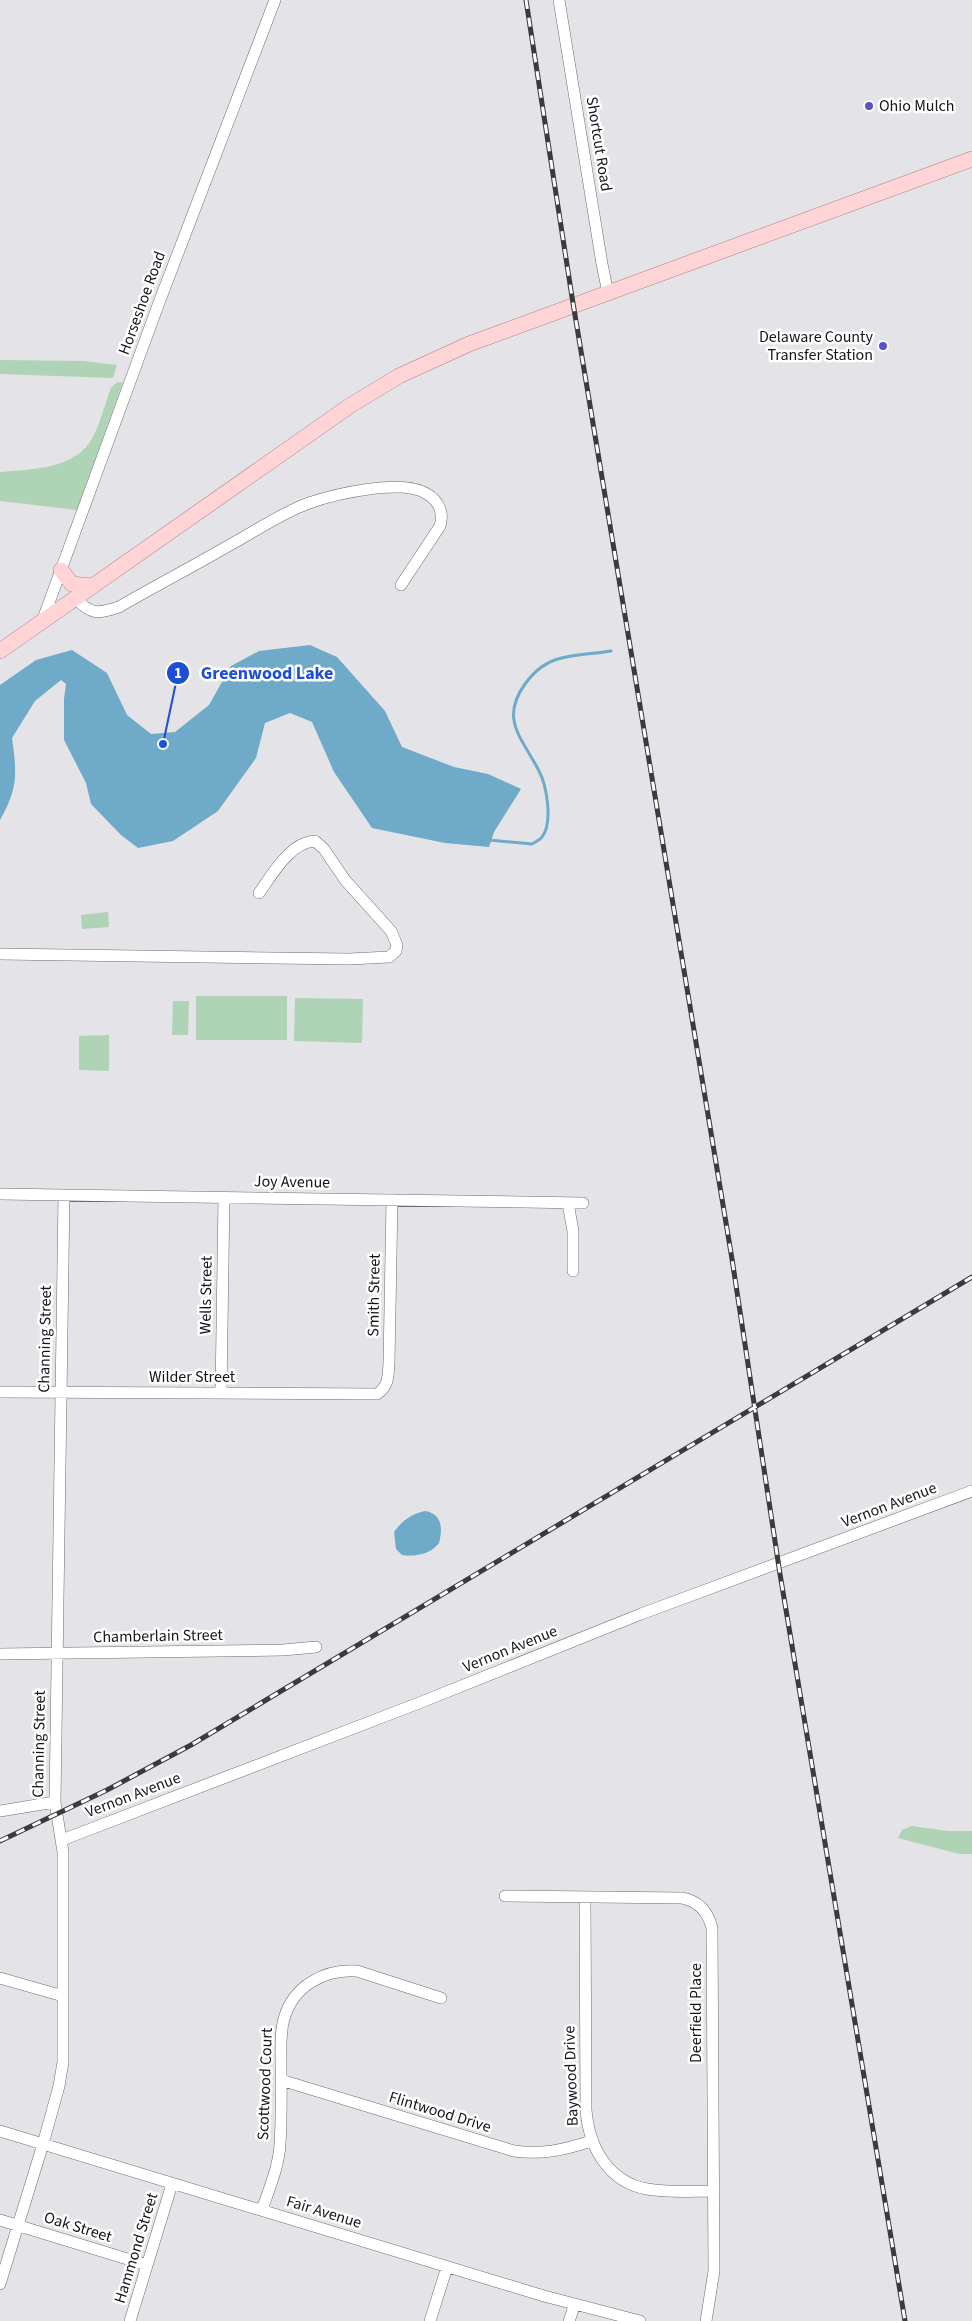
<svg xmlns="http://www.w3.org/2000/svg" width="972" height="2321" font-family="'Source Sans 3',sans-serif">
<rect width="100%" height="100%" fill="#e3e3e8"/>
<path fill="#afd3b5" d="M0 360 84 361 117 365 113 378 0 374Z
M123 382 77 510 0 501V472C31 469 70 470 90 442 99 429 105 403 111 388L116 383Z
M108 912 109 927 82 929 81 915Z
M196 996H287V1040H196Z
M295 998 363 999 362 1043 294 1041Z
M173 1001H189L188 1035H172Z
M109 1035V1071L79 1070V1036Z
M912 1826 948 1831H972V1854H959L898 1838 902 1830Z"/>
<path fill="#6fabc8" d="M310 645 337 657 385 711 402 747 454 767 488 774 521 789 494 832 489 847 445 843 372 828 334 772 312 722 290 713 265 723 256 758 218 811 173 841 138 848 121 835 91 804 86 783 64 740V699L66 684 61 680 35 701 12 738C17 774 18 788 0 820V685L36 660 72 650 107 673 127 715 151 734 175 732 209 705 231 666 259 651Z
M425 1511C442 1514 443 1528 439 1543 431 1554 415 1557 402 1555L396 1549 394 1532C402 1521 411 1514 425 1511Z"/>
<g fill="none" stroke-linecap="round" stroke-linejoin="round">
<path stroke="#6fabc8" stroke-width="3" d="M489 840 532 844C535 842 540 840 542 837 553 823 547 786 539 771 523 739 499 720 525 684 533 673 544 663 558 659 574 654 594 654 611 651"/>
<defs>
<path id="minor" d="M559 0 602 264 608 293
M75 598C91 615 98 614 119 607 155 586 192 567 228 546 254 532 281 513 309 503 335 494 403 478 427 494 439 501 444 513 440 526L401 585
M43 619 160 300 275 0
M0 954 349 959 389 957 396 951 397 945 391 931 345 880 324 849 315 841C290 842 272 875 259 893
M0 1194 583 1203
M568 1203 573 1231V1271
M0 1392 377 1394C389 1386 388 1376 389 1363L392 1200
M221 1393 224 1198
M0 1654 283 1650 316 1647
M0 1811 55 1802
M62 1840 419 1703 641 1614 972 1491
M505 1896 682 1898C699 1901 708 1912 712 1928L714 2271 706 2321
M585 1897 586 2110C589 2147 608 2182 647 2189 669 2193 692 2191 714 2191
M0 1978 63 1996
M281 2080 514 2151C542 2155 564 2150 591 2141
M0 2131 544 2296 640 2321
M262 2210C269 2189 279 2166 280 2144 282 2116 281 2088 281 2060 281 2047 280 2032 284 2019 293 1986 324 1969 357 1971L441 1998
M0 2220 147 2265
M0 2284 43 2144 59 2086 63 2062V1852L55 1802 64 1195
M130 2321 172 2184
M430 2321 447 2267
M569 2321 575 2304"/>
<path id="major" d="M61 570 72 584 91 586
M0 651 351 405 399 376 469 344 972 159"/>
</defs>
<use href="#minor" stroke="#6b6c70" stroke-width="12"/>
<use href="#major" stroke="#ad7f82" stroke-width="16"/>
<use href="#minor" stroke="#fff" stroke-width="11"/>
<use href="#major" stroke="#ffd4d7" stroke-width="15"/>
<defs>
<path id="rail" d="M526 0 572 297 732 1259 780 1574 905 2321
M0 1841 107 1790 191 1745 972 1277"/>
</defs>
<use href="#rail" stroke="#3b3b3e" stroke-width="5"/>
<use href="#rail" stroke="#fff" stroke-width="3" stroke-dasharray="9" stroke-linecap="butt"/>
</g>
<g fill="#5753cb" stroke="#fff" stroke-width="2">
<circle cx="869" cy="106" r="5"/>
<circle cx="883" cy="346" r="5"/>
</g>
<g text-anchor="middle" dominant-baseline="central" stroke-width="5" stroke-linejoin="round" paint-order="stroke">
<g font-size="16" fill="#151517" stroke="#fff" text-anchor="start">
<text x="879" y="106">Ohio Mulch</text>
<text x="873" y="337" text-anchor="end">Delaware County<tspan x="873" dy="18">Transfer Station</tspan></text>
</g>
<g font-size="16" fill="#151517" stroke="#fff">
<text transform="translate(599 144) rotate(81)">Shortcut Road</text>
<text transform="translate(142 303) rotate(-70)">Horseshoe Road</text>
<text transform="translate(292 1182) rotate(1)">Joy Avenue</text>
<text transform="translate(206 1295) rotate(-89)">Wells Street</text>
<text transform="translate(374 1295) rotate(-89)">Smith Street</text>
<text transform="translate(45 1339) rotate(-89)">Channing Street</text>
<text x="192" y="1377">Wilder Street</text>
<text transform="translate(889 1505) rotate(-21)">Vernon Avenue</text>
<text transform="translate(158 1636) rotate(-1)">Chamberlain Street</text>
<text transform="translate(510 1649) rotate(-22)">Vernon Avenue</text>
<text transform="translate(39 1744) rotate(-89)">Channing Street</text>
<text transform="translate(133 1795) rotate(-21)">Vernon Avenue</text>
<text transform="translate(696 2013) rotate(-90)">Deerfield Place</text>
<text transform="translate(571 2076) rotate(-92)">Baywood Drive</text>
<text transform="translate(265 2084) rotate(-88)">Scottwood Court</text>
<text transform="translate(440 2112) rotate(17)">Flintwood Drive</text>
<text transform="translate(324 2212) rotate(17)">Fair Avenue</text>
<text transform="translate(78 2227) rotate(17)">Oak Street</text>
<text transform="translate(136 2248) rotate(-73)">Hammond Street</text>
</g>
</g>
<path fill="none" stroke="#1d4ed8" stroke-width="2" d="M163 744L178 673"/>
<g fill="#1d4ed8" stroke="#fff" stroke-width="2">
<circle cx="163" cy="744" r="5"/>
<circle cx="178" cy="673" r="12"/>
</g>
<g font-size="15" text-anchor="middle" font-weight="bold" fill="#fff">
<text x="178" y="678">1</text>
</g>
<g font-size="18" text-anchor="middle" font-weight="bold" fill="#1d4ed8" stroke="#fff" stroke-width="5" stroke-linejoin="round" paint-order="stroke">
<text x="267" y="679">Greenwood Lake</text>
</g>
</svg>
